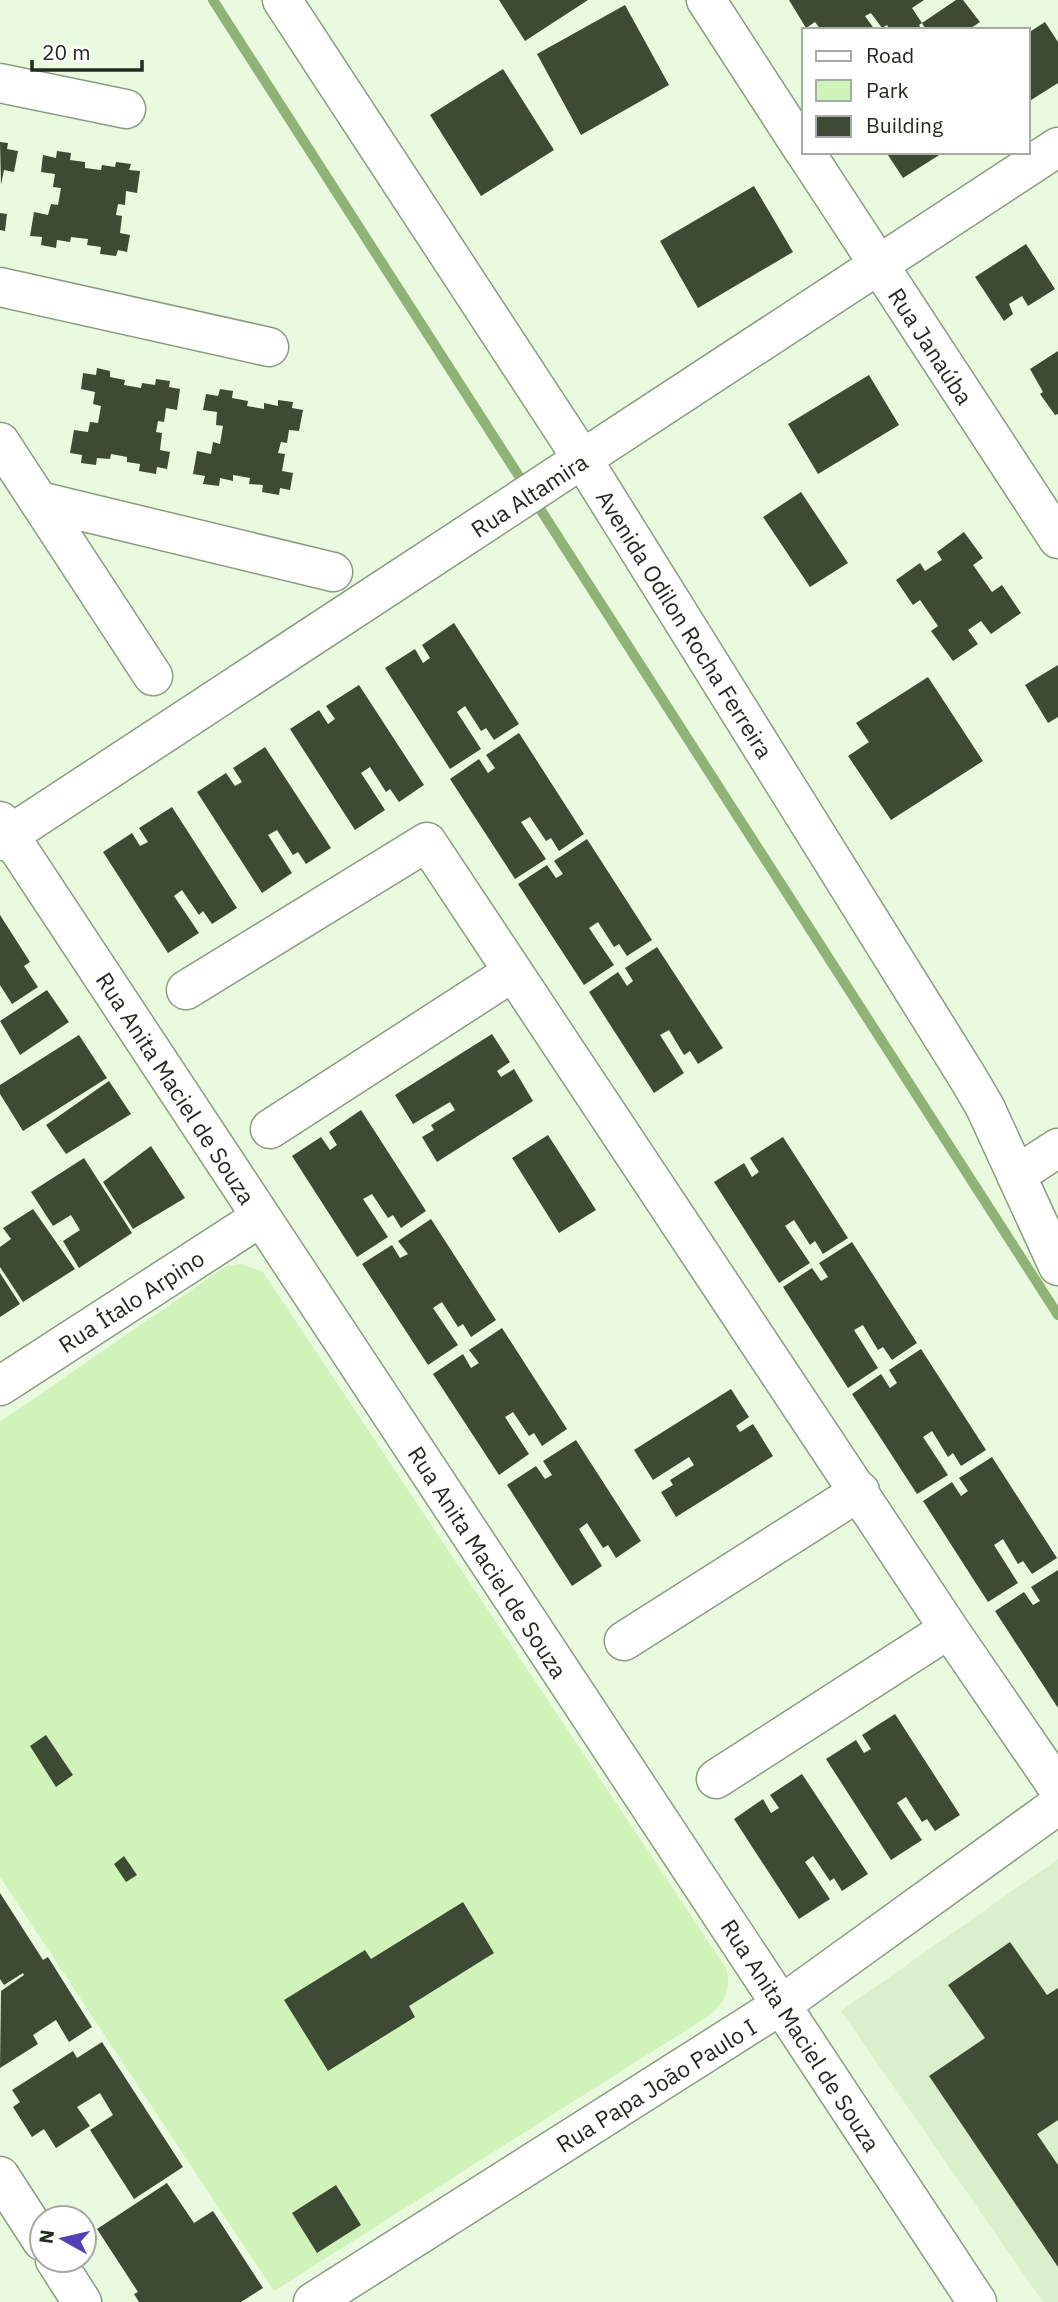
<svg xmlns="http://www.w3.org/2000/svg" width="1058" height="2302" font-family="'IBM Plex Sans',sans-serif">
<rect width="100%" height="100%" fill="#e9fade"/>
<path fill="#daefcc" d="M1058 1859V2302H1043L841 2011Z"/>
<path fill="#d0f3ba" d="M242 1264 263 1272 726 1968C732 1987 726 2002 710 2015L274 2291 0 1877V1422L226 1266Z"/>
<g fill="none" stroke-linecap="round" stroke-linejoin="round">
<path stroke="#8fb276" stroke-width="10" d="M213 0 1058 1315"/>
</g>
<path fill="#3d4b34" d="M499 0H588L525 41Z
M789 0H924L912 8 922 23 956 0H963L980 22 968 30H926L922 23 919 25 922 30H890L887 25 882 28 871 13 865 16 875 30H821L815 22 806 28Z
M625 5 669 85 581 135 537 54Z
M1045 22 1058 42V83L1028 102V33Z
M503 69 554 150 481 196 430 115Z
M0 142 8 143 7 149 18 151 14 172 4 170 1 185Z
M57 151 71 153 70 160 85 162V168L101 170 102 165 115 167 116 162 131 164 129 170 140 171 137 193 126 191 125 205 118 204 116 215 122 216 120 233 130 235 127 252 118 250 116 256 100 254 101 247 87 245 88 239 71 237 70 242 57 240 56 248 41 245 42 237 30 236 34 212 48 215 51 204 58 205 61 188 53 187 55 174 41 172 43 155 56 158Z
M886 152H944L903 178Z
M754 186 793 252 698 308 660 241Z
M0 213 7 214 5 231 0 230Z
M1026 244 1055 289 1028 306 1022 296 1009 304 1013 314 1004 321 975 277Z
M1058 351V414L1055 415 1040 394 1043 392 1030 369Z
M97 368 110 371V377L125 380 124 385 141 388 142 383 155 385 156 379 170 381 169 387 180 389 177 410 166 408 164 422 158 421 156 432 162 433 160 450 170 452 167 469 157 467 156 474 139 471 140 464 127 462V457L111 454 110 459 97 458 96 465 81 463 82 455 70 453 74 430 88 432 90 422 98 423 101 406 93 404 95 392 81 389 83 373 96 375Z
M869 375 899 425 818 474 788 424Z
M220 389 233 391 232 398 248 401 247 406 264 409V403L278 406V400L293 402 292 408 303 410 299 431 289 430 287 443 281 442 278 453 285 454 282 471 293 473 290 490 280 488 279 495 262 492 263 485 249 484 250 478 233 475V481L220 478 219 486 203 484 205 476 193 474 197 451 211 454 213 442 220 444 223 426 216 425 217 412 203 410 206 394 218 396Z
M801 492 848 563 810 587 763 517Z
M964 532 983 558 973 565 992 592 1002 585 1021 613 991 634 981 621 968 630 978 644 953 661 931 631 938 626 920 600 913 605 896 580 920 563 925 571 942 560 937 552Z
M454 623 519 724 494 740 486 728 481 731 465 706 457 712 481 749 450 769 385 668 415 649 423 663 430 658 422 645Z
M1058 665V717L1048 723 1025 685Z
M928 677 983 761 891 820 848 756 869 742 856 723Z
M359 685 424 785 399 802 390 789 386 792 370 767 361 773 385 810 355 830 290 729 319 710 328 724 335 719 326 706Z
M519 733 584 834 559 851 551 838 546 841 530 817 521 822 546 859 515 879 450 779 479 759 488 773 495 768 486 755Z
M265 747 331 848 306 864 298 852 293 855 277 830 268 835 292 873 262 893 197 792 226 773 235 786 242 782 233 768Z
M172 807 237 908 212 924 203 911 199 915 182 890 174 896 199 933 168 953 103 852 132 833 140 846 148 842 139 828Z
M587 839 652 940 627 956 619 944 614 947 598 922 589 928 614 965 584 985 518 884 547 865 556 878 563 874 554 861Z
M0 915 30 962 24 966 38 987 12 1004 0 985Z
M657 947 723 1048 698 1064 690 1051 684 1055 669 1030 660 1035 684 1073 654 1093 589 992 618 972 627 986 633 981 625 968Z
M47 990 69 1022 20 1055 0 1021Z
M492 1034 510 1062 497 1071 501 1077 514 1069 533 1101 437 1162 422 1137 434 1130 431 1125 455 1110 450 1102 413 1124 395 1095Z
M79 1035 107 1078 23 1131 0 1094V1085Z
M109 1081 131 1114 66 1154 46 1125Z
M361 1110 426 1211 401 1228 393 1215 388 1218 372 1194 363 1199 388 1237 357 1257 292 1156 321 1137 330 1150 337 1145 329 1132Z
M548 1135 596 1210 559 1233 512 1158Z
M783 1137 848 1238 823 1254 815 1241 810 1245 794 1220 785 1226 810 1263 779 1283 714 1182 744 1163 752 1177 759 1172 750 1158Z
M151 1146 185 1198 133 1229 103 1182Z
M84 1158 132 1233 79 1268 63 1241 80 1230 71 1215 53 1226 31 1192Z
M33 1209 75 1269 23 1302 0 1267V1247L11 1239 3 1228Z
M431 1219 496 1320 471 1337 463 1324 458 1327 442 1302 433 1308 458 1345 428 1365 362 1264 392 1245 400 1258 408 1254 398 1241Z
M852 1242 917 1343 892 1360 883 1347 878 1350 863 1325 854 1330 878 1368 848 1388 783 1287 812 1268 821 1281 828 1277 819 1263Z
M0 1273 20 1304 0 1317Z
M502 1328 567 1429 542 1446 534 1433 529 1436 513 1412 505 1417 529 1454 499 1475 433 1374 463 1354 471 1368 479 1363 469 1350Z
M921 1349 986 1450 961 1466 953 1453 948 1457 932 1431 923 1437 948 1475 917 1494 852 1394 881 1374 890 1388 897 1383 889 1370Z
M731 1389 749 1417 736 1426 740 1432 753 1424 773 1456 676 1517 661 1492 673 1485 670 1480 694 1465 689 1457 653 1480 634 1450Z
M576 1440 641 1541 616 1558 608 1545 603 1548 587 1523 579 1529 602 1566 572 1586 507 1485 536 1466 545 1479 552 1475 543 1461Z
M992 1457 1057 1558 1032 1574 1023 1561 1018 1564 1003 1539 994 1545 1018 1583 988 1602 923 1501 952 1482 961 1496 968 1491 959 1478Z
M1058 1570V1708L995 1611 1024 1592 1033 1605 1040 1601 1031 1587Z
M895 1714 960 1815 935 1831 927 1819 922 1822 906 1797 897 1803 922 1840 891 1860 826 1759 856 1740 864 1753 871 1749 862 1735Z
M46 1735 73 1775 56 1787 30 1746Z
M802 1774 868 1874 842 1891 834 1878 830 1881 813 1856 805 1862 830 1899 799 1919 734 1819 763 1799 771 1813 779 1808 770 1795Z
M124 1856 137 1875 126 1882 114 1864Z
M0 1893 43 1960 48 1957 92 2027 69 2042 56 2020 33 2035 38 2044 0 2068 1 1991 24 1975 23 1973 4 1985 0 1979Z
M463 1902 494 1953 409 2006 415 2017 328 2071 284 2000 365 1950 371 1959Z
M1010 1942 1047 1995 1058 1988V2120L1037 2134 1058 2165V2267L929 2076 985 2038 948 1985Z
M102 2042 183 2167 134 2199 90 2130 113 2115 100 2093 77 2107 90 2126 56 2148 44 2129 32 2137 13 2107 20 2102 12 2090 73 2051 77 2058Z
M167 2183 194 2223 213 2211 263 2288 241 2302H139L134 2294 138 2292 97 2229Z
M336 2185 361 2225 317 2253 292 2213Z"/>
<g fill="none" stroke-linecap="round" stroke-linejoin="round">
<defs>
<path id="street" d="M282 0 583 460 968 1078 985 1107 1058 1266
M706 0 804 151
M0 83 126 109
M805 152 1058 539
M0 287 269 347
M0 442 153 676
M39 501 333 572
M0 821 977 2302
M0 841 1058 147
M186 990 427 842 949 1629 1058 1788
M270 1129 513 972
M1016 1175 1058 1148
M0 1386 261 1217
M624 1641 860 1491
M716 1779 949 1629
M313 2302 781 2005 1058 1805"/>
<path id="secondary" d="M0 2176 42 2241
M55 2260 82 2302"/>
</defs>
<use href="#street" stroke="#8b9b81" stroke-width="41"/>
<use href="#secondary" stroke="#8b9b81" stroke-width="41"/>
<use href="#street" stroke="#fff" stroke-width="38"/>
<use href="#secondary" stroke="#fff" stroke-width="38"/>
</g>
<g text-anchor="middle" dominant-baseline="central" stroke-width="7" stroke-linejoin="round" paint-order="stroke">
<g font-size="23" fill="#232a1f" stroke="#fff">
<text transform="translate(931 346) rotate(57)">Rua Janaúba</text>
<text transform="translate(529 495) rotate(-33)">Rua Altamira</text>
<text transform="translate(685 624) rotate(58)">Avenida Odilon Rocha Ferreira</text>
<text transform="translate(176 1088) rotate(57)">Rua Anita Maciel de Souza</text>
<text transform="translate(131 1301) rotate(-33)">Rua Ítalo Arpino</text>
<text transform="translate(488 1562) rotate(57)">Rua Anita Maciel de Souza</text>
<text transform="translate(801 2035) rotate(57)">Rua Anita Maciel de Souza</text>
<text transform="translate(656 2085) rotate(-32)">Rua Papa João Paulo I</text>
</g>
</g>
<rect x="802" y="28" width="228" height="126" fill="#ffffff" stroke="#a7aaa5" stroke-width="2"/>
<rect x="816" y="51" width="35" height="10" fill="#ffffff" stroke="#a7aaa5" stroke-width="2"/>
<text x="866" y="63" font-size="21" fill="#232a1f">Road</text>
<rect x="816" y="80" width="35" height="21" fill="#d0f3ba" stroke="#a7aaa5" stroke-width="2"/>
<text x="866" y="98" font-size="21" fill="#232a1f">Park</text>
<rect x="816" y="116" width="35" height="21" fill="#3d4b34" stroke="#a7aaa5" stroke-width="2"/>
<text x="866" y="133" font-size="21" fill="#232a1f">Building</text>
<g transform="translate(63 2239) rotate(278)"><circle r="33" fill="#ffffff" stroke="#a7aaa5" stroke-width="2"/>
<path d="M0-5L12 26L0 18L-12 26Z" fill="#5140b8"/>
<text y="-10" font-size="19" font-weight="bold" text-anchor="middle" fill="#232a1f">N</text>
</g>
<path d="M32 60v10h110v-10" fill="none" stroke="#232a1f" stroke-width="3.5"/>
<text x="42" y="60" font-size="21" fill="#232a1f" stroke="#ffffff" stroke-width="5" paint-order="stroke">20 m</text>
</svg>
